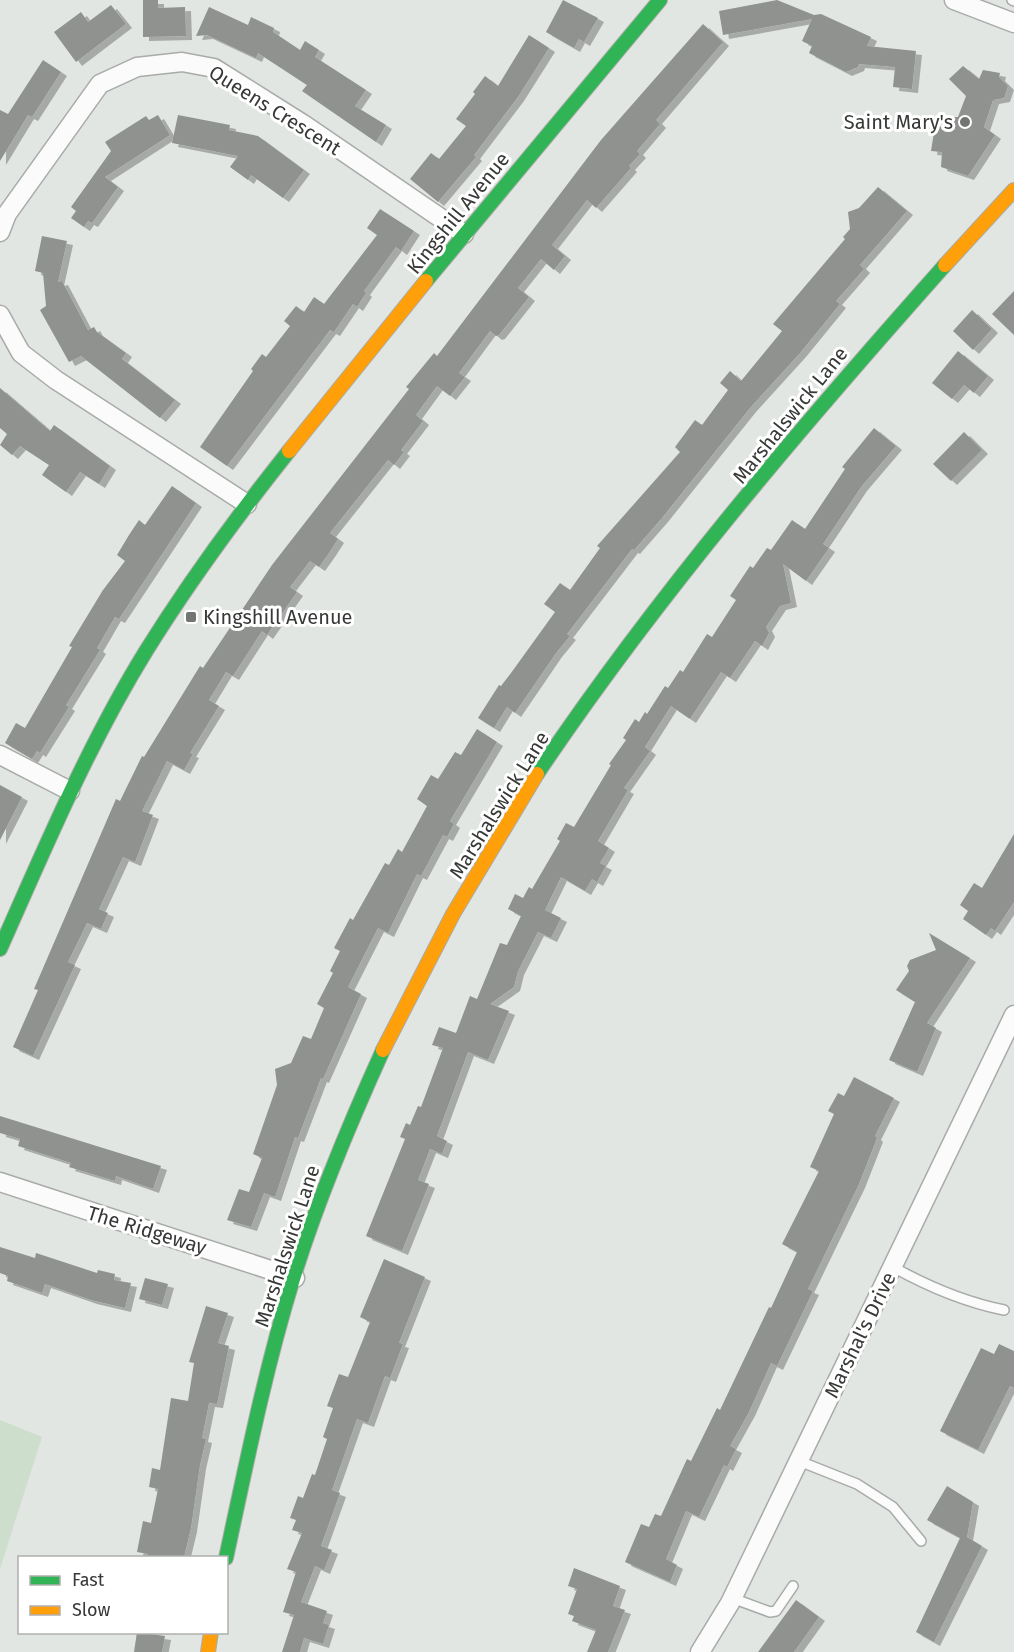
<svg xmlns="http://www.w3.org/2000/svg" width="1014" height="1652" font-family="'Fira Sans',sans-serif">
<defs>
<filter id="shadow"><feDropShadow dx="6" dy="4" stdDeviation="0" flood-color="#0004"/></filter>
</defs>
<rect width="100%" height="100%" fill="#e2e6e2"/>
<path fill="#cddecd" d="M0 1420 42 1437 0 1569Z"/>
<path fill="#8f928f" filter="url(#shadow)" d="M143 0H158V8L185 7 186 36 143 37Z
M563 0 598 18 584 42 579 39 574 48 546 32Z
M777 0 814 15 821 14 871 37 867 46 916 51 912 89 893 87 895 67 859 64 858 67 846 72 809 53 812 46 802 41 812 19 723 35 719 11Z
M111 5 126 24 76 62 54 32 81 12 88 22Z
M209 7 248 25 251 17 274 28 273 32 300 50 305 41 319 50 315 57 366 90 355 106 386 125 376 142 302 91 307 85 258 53 256 58 207 35 196 36Z
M703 24 723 42 656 120 660 124 637 151 640 154 629 166 631 168 596 208 587 200 552 245 565 256 554 270 541 259 518 288 529 297 499 335 496 336 490 331 459 373 465 377 450 396 437 386 416 415 423 421 401 450 404 452 394 465 388 460 330 533 338 539 329 553 319 567 310 561 290 587 297 592 267 635 262 631 233 676 226 672 209 700 219 706 190 753 193 754 184 770 167 761 142 811 153 815 135 862 123 857 99 909 108 913 101 929 87 923 68 962 75 965 33 1056 13 1047 38 990 34 989 116 799 120 801 142 756 144 757 200 666 203 668 272 565 409 389 406 387 434 353 437 356 601 140Z
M529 35 549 48 518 97 474 155 476 157 438 202 410 179 431 153 439 159 466 126 456 119 475 94 473 92 485 76 498 86Z
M43 60 61 72 32 117 28 115 0 161V110L8 114Z
M963 66 979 79 983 70 1000 73 999 77 1008 86 1004 98 993 100 984 127 995 135 968 176 941 167 942 152 931 151 935 126 945 127V117H958L966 96 949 79Z
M158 115 170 135 105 177 118 187 92 223 88 221 84 227 71 218 76 211 71 207 111 151 105 142 146 116 149 120Z
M178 115 230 125 229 130 258 136 304 170 283 198 251 175 248 180 230 167 238 156 172 143Z
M878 187 907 211 860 265 864 269 836 301 840 304 800 353 750 408 662 518 634 550 632 549 567 634 570 636 556 653 515 713 507 707 494 728 478 718 499 685 501 686 511 673 555 612 544 604 560 583 570 590 600 548 597 546 680 452 675 447 695 420 702 425 728 390 720 383 730 371 741 381 782 331 773 324 845 239 843 237 850 229 848 212 859 208Z
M380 209 414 231 401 251 396 247 364 291 366 293 357 307 353 304 334 332 330 330 227 466 200 447 253 371 251 369 262 354 266 357 290 326 284 321 296 306 304 312 314 297 324 304 344 278 377 235 367 228Z
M42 236 67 241 58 282 62 281 88 330 94 327 97 332 126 353 122 359 175 400 160 418 81 356 69 362 40 310 46 306 43 273 35 271Z
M1014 291V335L992 314Z
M972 310 992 329 973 350 953 331Z
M958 351 988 376 974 393 964 385 952 399 932 383Z
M0 388 50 431 54 425 110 466 99 484 80 472 66 492 42 475 49 465 20 446 12 455 0 445 7 434 0 428Z
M874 428 896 446 861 487 823 544 829 548 806 581 783 564 791 603 780 606 766 627 769 633 762 646 755 641 730 678 721 672 690 719 671 706 645 747 650 751 624 788 628 790 598 841 609 848 600 863 606 866 597 882 592 879 585 891 561 877 545 910 561 918 551 938 538 932 518 971 514 987 490 1004 509 1011 488 1060 468 1052 437 1136 447 1141 442 1154 430 1149 418 1180 429 1184 402 1251 366 1236 405 1139 400 1137 406 1123 410 1125 418 1106 421 1107 443 1048 432 1045 439 1027 456 1033 470 996 477 999 500 943 507 945 521 916 508 909 515 894 523 898 529 887 532 889 560 841 557 839 566 823 574 827 611 765 609 764 626 740 623 738 635 719 639 722 645 712 647 714 665 686 668 688 680 670 683 672 707 634 712 637 736 600 730 596 750 566 753 568 767 548 771 550 792 520 805 529 845 469 842 467Z
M964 432 982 450 951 481 933 464Z
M172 486 196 503 119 619 115 617 97 648 100 650 66 705 69 707 40 753 37 751 32 759 5 743 16 723 25 728 72 647 69 646 103 590 125 561 117 555 129 535 139 520 145 525Z
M477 729 497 742 450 821 454 824 447 837 443 835 421 876 417 874 388 933 378 928 348 987 361 994 323 1079 321 1078 298 1138 295 1137 275 1197 264 1193 251 1227 227 1220 239 1189 249 1192 262 1158 253 1154 277 1085 275 1069 291 1063 303 1036 311 1039 324 1008 317 1004 333 973 330 971 340 951 334 948 350 918 353 920 385 863 389 865 398 849 402 852 427 806 417 799 431 775 438 779 455 752 461 755Z
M0 785 22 797 0 840Z
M1014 834V902L995 931 991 928 986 935 963 919 968 911 960 905 974 883 982 888Z
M929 933 970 958 927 1023 936 1028 917 1072 889 1060 915 1002 896 990 909 971 907 966 910 960 936 950Z
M854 1077 894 1098 875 1136 877 1138 859 1184 808 1289 813 1291 777 1366 771 1363 749 1412 730 1446 736 1449 727 1467 724 1465 699 1517 686 1511 666 1559 677 1565 670 1582 625 1562 641 1524 649 1527 655 1514 661 1516 687 1459 691 1461 717 1408 720 1410 769 1307 771 1308 797 1252 782 1244 819 1171 810 1167 834 1114 828 1111 838 1093 844 1096Z
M0 1116 161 1166 153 1189 116 1176 115 1181 69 1167 71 1163 18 1146 20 1139 0 1133Z
M0 1247 35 1258 36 1253 97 1273 98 1270 115 1274 114 1280 131 1283 125 1308 91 1300 45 1284 42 1293 7 1281 8 1276 0 1273Z
M384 1259 425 1277 399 1343 403 1344 390 1378 385 1376 368 1423 357 1419 332 1490 340 1493 321 1546 332 1550 324 1570 315 1566 301 1602 327 1611 323 1623 329 1625 323 1644 304 1638 300 1652H282L294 1615 283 1612 296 1572 287 1569 302 1533 292 1530 296 1520 290 1518 298 1496 303 1498 312 1474 315 1475 327 1439 323 1437 333 1408 327 1406 339 1374 348 1377 370 1322 360 1317Z
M145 1278 168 1284 162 1305 139 1299Z
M206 1306 228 1313 218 1343 229 1346 217 1404 209 1403 202 1438 206 1439 200 1465 191 1528 184 1557H147L148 1554 137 1552 143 1521 151 1523 158 1489 149 1487 152 1468 160 1470 171 1398 188 1401 194 1363 189 1362Z
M999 1344 1014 1351V1388L1010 1386 978 1450 940 1431 981 1348 994 1354Z
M947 1486 973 1502 967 1537 982 1546 934 1642 916 1632 960 1538 927 1520Z
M574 1568 620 1586 613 1606 625 1610 608 1652H587L596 1630 572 1621 574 1616 568 1614 577 1589 568 1586Z
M796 1600 819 1617 794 1652H758Z
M137 1632 165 1636 162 1652H134Z"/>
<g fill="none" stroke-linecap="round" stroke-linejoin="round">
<defs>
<path id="lane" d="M1012 0 1014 1
M893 1267C929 1287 964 1302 1004 1310
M799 1461 857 1484 893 1507 921 1541
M732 1598 770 1612 776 1611 793 1586"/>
<path id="street" d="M954 0 1014 23
M0 232 7 214 100 84 137 67 182 62 214 68 303 124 464 234
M0 315 21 353 56 380 247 504
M0 755 70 791
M0 1182 295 1278
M700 1652 730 1603 1014 1015"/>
<path id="fast" d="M426 281 660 0
M537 774C658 594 801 427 945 265
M0 949C45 848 88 745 146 651 189 582 238 515 289 451
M226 1558C246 1465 265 1370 293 1279 317 1201 349 1125 383 1050"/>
<path id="slow" d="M945 265 1014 190
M289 451 426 281
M383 1050 453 914 537 774
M208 1652 211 1632"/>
</defs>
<use href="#lane" stroke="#a8aba8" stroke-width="12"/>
<use href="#street" stroke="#a8aba8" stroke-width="21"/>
<use href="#fast" stroke="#a8aba8" stroke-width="16"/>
<use href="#slow" stroke="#a8aba8" stroke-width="16"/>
<use href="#lane" stroke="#fbfbfb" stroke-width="9"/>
<use href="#street" stroke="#fbfbfb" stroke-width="18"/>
<use href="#fast" stroke="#30b455" stroke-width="14"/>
<use href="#slow" stroke="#ff9f0a" stroke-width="14"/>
</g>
<g fill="#727672" stroke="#fff" stroke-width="2">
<circle cx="965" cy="122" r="6"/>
<rect x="185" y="611" width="12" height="12" rx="3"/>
</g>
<g text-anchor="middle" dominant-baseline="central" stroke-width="6" stroke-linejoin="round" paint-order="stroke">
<g font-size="20" fill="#363936" stroke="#fff">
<text transform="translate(275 110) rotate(32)">Queens Crescent</text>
<text transform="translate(458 213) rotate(-51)">Kingshill Avenue</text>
<text transform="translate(790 415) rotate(-51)">Marshalswick Lane</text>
<text transform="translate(499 805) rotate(-58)">Marshalswick Lane</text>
<text transform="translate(147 1230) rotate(17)">The Ridgeway</text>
<text transform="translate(287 1246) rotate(-72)">Marshalswick Lane</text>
<text transform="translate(860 1335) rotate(-64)">Marshal's Drive</text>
</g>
<g font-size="20" fill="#363936" stroke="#fff" text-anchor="end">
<text x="953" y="122">Saint Mary's</text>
<text x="203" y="617" text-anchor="start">Kingshill Avenue</text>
</g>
</g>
<rect x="18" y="1556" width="210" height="78" fill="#ffffff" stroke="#afb0af" stroke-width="1.5"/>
<rect x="30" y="1576" width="30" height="9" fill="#30b455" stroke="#afb0af" stroke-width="1.5"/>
<text x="72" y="1586" font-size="18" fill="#363936">Fast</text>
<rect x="30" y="1606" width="30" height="9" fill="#ff9f0a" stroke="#afb0af" stroke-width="1.5"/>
<text x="72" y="1616" font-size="18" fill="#363936">Slow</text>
</svg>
